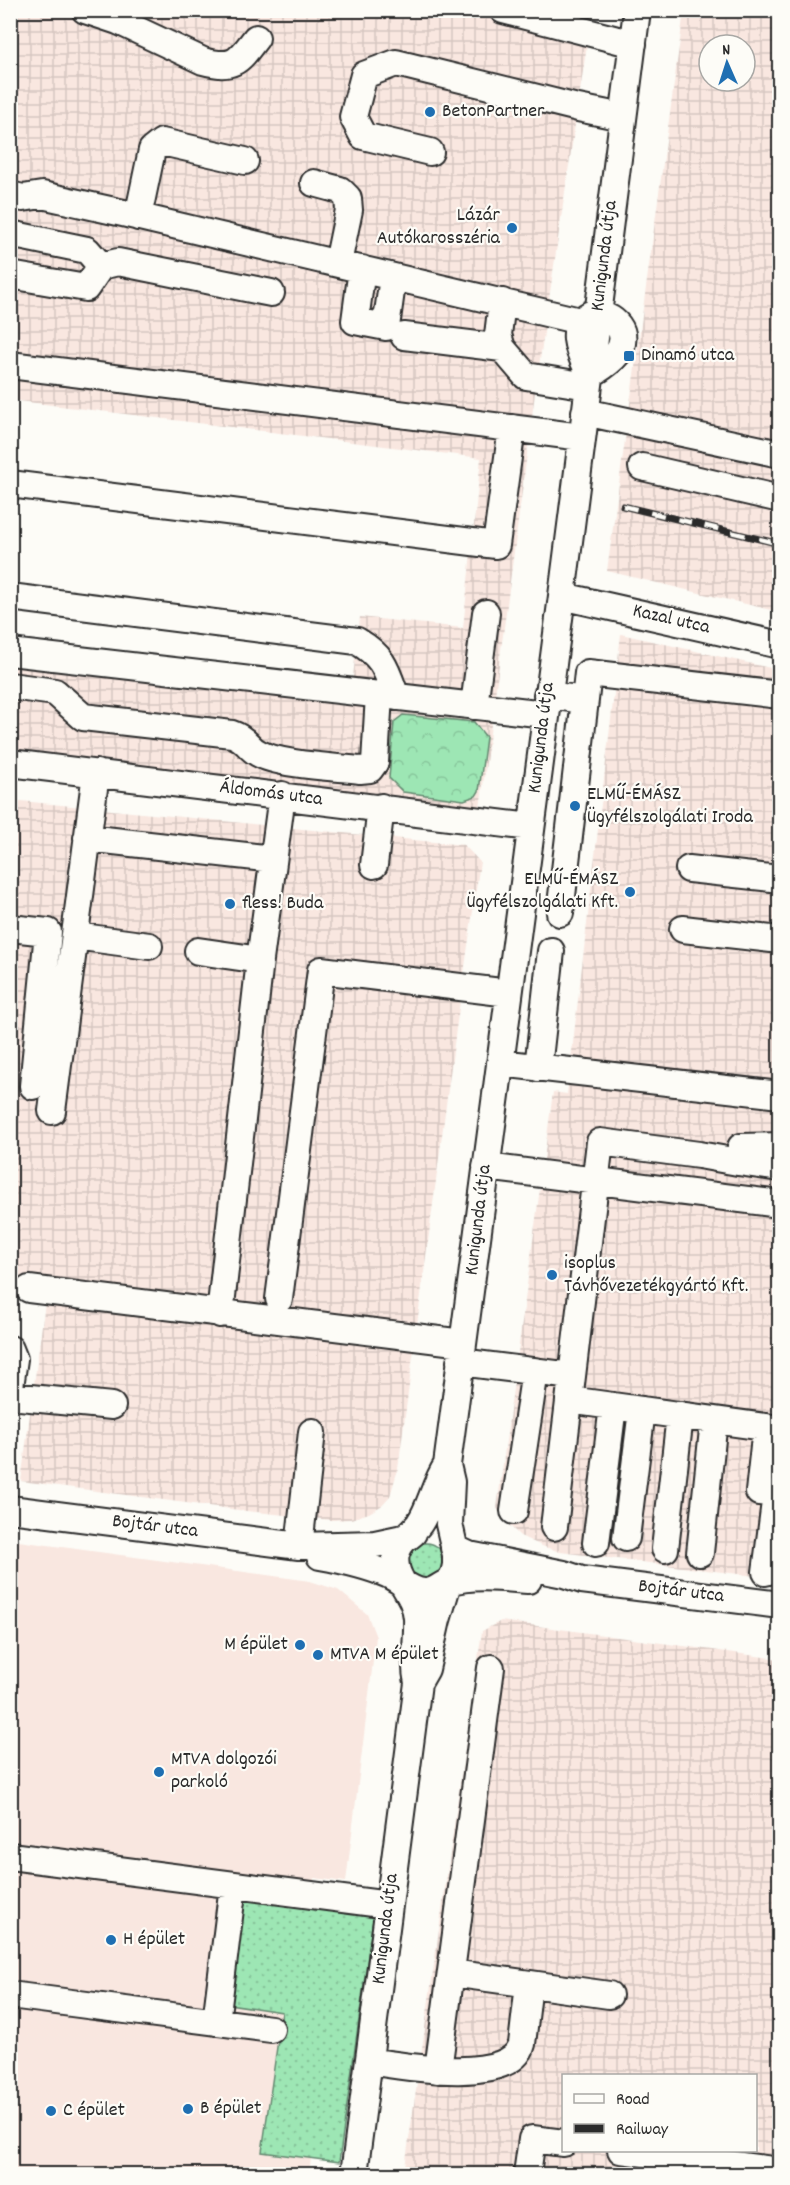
<svg xmlns="http://www.w3.org/2000/svg" width="790" height="2185" font-family="Dekko,sans-serif">
<defs>
<pattern id="industrial-grid" width="8" height="8" patternUnits="userSpaceOnUse" patternTransform="scale(1.5)"><rect width="8" height="8" fill="#f9e7e0"/><path d="M0 4h8M4 0v8" fill="none" stroke="#d6c6c0"/></pattern>
<pattern id="grass-dots" width="8" height="8" patternUnits="userSpaceOnUse" patternTransform="scale(1.5)"><rect width="8" height="8" fill="#9de6b4"/><path d="M2 2h.1M6 6h.1" fill="none" stroke="#87c59b" stroke-width="1.8" stroke-linecap="round"/></pattern>
<pattern id="forest-crowns" width="20" height="18" patternUnits="userSpaceOnUse" patternTransform="scale(1.5)"><rect width="20" height="18" fill="#9de6b4"/><path d="M2 6a3 3 0 1 1 6 0M12 15a3 3 0 1 1 6 0" fill="none" stroke="#87c59b"/></pattern>
</defs>
<rect width="100%" height="100%" fill="#fdfcf7"/>
<filter id="ink" filterUnits="userSpaceOnUse"><feTurbulence type="fractalNoise" baseFrequency=".0167" numOctaves="2"/><feDisplacementMap in="SourceGraphic" scale="12" xChannelSelector="R" yChannelSelector="G"/><feConvolveMatrix kernelMatrix="1 2 1 2 8 2 1 2 1" color-interpolation-filters="sRGB"/></filter>
<g filter="url(#ink)">
<path fill="#f9e7e0" d="M11 1540 310 1581 338 1590 367 1614 376 1637 346 1882 314 1878 311 1904 342 1909 309 2174H11Z"/>
<path fill="url(#industrial-grid)" fill-rule="evenodd" d="M11 11H592L536 386 480 808 11 749V645L352 685 360 617 463 628 481 458 11 400Z
M684 11H779V612L607 571ZM709 45H745V81H709Z
M621 634 779 670V1579L560 1552 542 1546 520 1536 503 1519 497 1508 553 1092 567 1094Z
M11 800 464 845 480 862 456 1029 398 1469 390 1496 381 1506 369 1513 351 1519 331 1520 246 1511 21 1481 45 1303 11 1298Z
M501 1621 779 1659V2174H404L482 1631ZM564 2076H756V2150H564Z"/>
<path fill="url(#grass-dots)" stroke="#648870" stroke-width="1.5" d="M408 1561a18 18 0 1 1 36 0a18 18 0 1 1-36 0Z
M244 1894 374 1912 339 2162 262 2152 282 2012 229 2004Z"/>
<path fill="url(#forest-crowns)" stroke="#648870" stroke-width="1.5" d="M403 715 474 722 486 737 479 791 476 796 464 800 403 792 389 778 394 722Z"/>
<g fill="none" stroke-linecap="round" stroke-linejoin="round">
<defs>
<path id="minor" d="M85 10 118 21 203 61C234 69 238 62 256 38
M503 10 633 44
M430 152 363 136 353 117 364 75 396 63 578 108 623 117
M314 183 340 190 348 198 349 210 338 263
M10 195 23 198 42 195 123 213 580 321
M138 217 152 150 162 142 245 161
M10 234 87 250 101 266
M362 269 355 321 386 327 393 277
M10 275 86 288 101 266 118 262 271 293
M502 302 498 335 502 348 526 376 588 386
M591 314C614 313 632 333 617 354 610 363 599 369 590 375 581 355 565 327 591 314Z
M404 336 502 348
M10 365 582 437
M585 412 780 454
M642 467 780 499
M10 484 496 545 512 428
M562 596 780 645
M10 597 357 641C384 657 386 669 396 697
M10 652 545 714
M10 686 55 692 83 717 232 734C247 739 247 747 258 753 279 765 334 767 360 770L370 769 375 762 379 695
M547 695 585 700 560 913
M585 700 588 673 780 695
M474 706 486 613
M10 763 531 827
M87 838 273 859
M374 865 381 807
M689 869 780 879
M10 928 48 932 33 1086
M683 929 780 940
M75 936 149 946
M198 951 260 960
M500 1063 780 1095
M538 1068 551 951
M52 1111 96 773
M780 1146 741 1147 738 1162 780 1168
M486 1167 780 1204
M29 1289 463 1343
M279 1299 321 970 509 993
M220 1314 260 960 282 795
M10 1349 14 1359 10 1387
M460 1362 572 1376
M10 1396 112 1406
M569 1400 780 1429
M766 1427 759 1492 780 1494
M10 1509 299 1546 375 1544 408 1537 413 1533
M514 1511 535 1371
M554 1527 600 1142 699 1155 738 1162
M626 1538 642 1410
M596 1543 613 1406
M299 1546 312 1432
M454 1548 469 1555 564 1574 582 1580 780 1605
M665 1549 680 1415
M700 1553 714 1420
M320 1556C342 1560 365 1565 387 1574 399 1579 410 1591 424 1592 435 1593 440 1585 449 1582 473 1574 503 1578 528 1580
M766 1572 776 1494
M418 1683 426 1669 437 1620 448 1583 454 1574 456 1565V1555L449 1524 451 1482 447 1465 562 596 637 10
M10 1856 389 1905
M451 1973 609 1995
M10 1995 271 2029
M216 2022 233 1885
M369 2061C401 2066 511 2086 522 2044L529 1984
M438 2070 491 1668
M621 2150 780 2171
M354 2174 418 1683C413 1661 418 1640 417 1618 415 1595 399 1584 396 1567 395 1561 395 1554 398 1549 402 1539 413 1532 419 1524 431 1507 434 1484 447 1465
M527 2174 532 2139 564 2143"/>
</defs>
<use href="#minor" stroke="#2b2b2b" stroke-width="30"/>
<use href="#minor" stroke="#fdfcf7" stroke-width="26"/>
<defs>
<path id="rail" d="M623 506 780 544"/>
</defs>
<use href="#rail" stroke="#2b2b2b" stroke-width="7"/>
<use href="#rail" stroke="#fdfcf7" stroke-width="4.5" stroke-dasharray="14" stroke-linecap="butt"/>
</g>
</g>
<g fill="#1f6fb2" stroke="#fdfcf7" stroke-width="2">
<circle cx="430" cy="112" r="6"/>
<circle cx="512" cy="228" r="6"/>
<rect x="623" y="350" width="12" height="12" rx="3"/>
<circle cx="575" cy="806" r="6"/>
<circle cx="630" cy="892" r="6"/>
<circle cx="230" cy="904" r="6"/>
<circle cx="552" cy="1275" r="6"/>
<circle cx="300" cy="1645" r="6"/>
<circle cx="318" cy="1655" r="6"/>
<circle cx="159" cy="1772" r="6"/>
<circle cx="111" cy="1940" r="6"/>
<circle cx="188" cy="2109" r="6"/>
<circle cx="51" cy="2111" r="6"/>
</g>
<g text-anchor="middle" dominant-baseline="central" stroke-width="4.5" stroke-linejoin="round" paint-order="stroke">
<g font-size="20" fill="#2b2b2b" stroke="#fdfcf7" text-anchor="start">
<text x="442" y="112">BetonPartner</text>
<text x="500" y="216" text-anchor="end">Lázár<tspan x="500" dy="23">Autókarosszéria</tspan></text>
<text x="641" y="356">Dinamó utca</text>
<text x="587" y="795">ELMŰ-ÉMÁSZ<tspan x="587" dy="23">Ügyfélszolgálati Iroda</tspan></text>
<text x="618" y="880" text-anchor="end">ELMŰ-ÉMÁSZ<tspan x="618" dy="23">Ügyfélszolgálati Kft.</tspan></text>
<text x="242" y="904">fless! Buda</text>
<text x="564" y="1264">isoplus<tspan x="564" dy="23">Távhővezetékgyártó Kft.</tspan></text>
<text x="288" y="1645" text-anchor="end">M épület</text>
<text x="330" y="1655">MTVA M épület</text>
<text x="171" y="1760">MTVA dolgozói<tspan x="171" dy="23">parkoló</tspan></text>
<text x="123" y="1940">H épület</text>
<text x="200" y="2109">B épület</text>
<text x="63" y="2111">C épület</text>
</g>
<g font-size="20" fill="#2b2b2b" stroke="#fdfcf7">
<text transform="translate(605 256) rotate(-83)">Kunigunda útja</text>
<text transform="translate(671 620) rotate(13)">Kazal utca</text>
<text transform="translate(542 738) rotate(-83)">Kunigunda útja</text>
<text transform="translate(271 794) rotate(7)">Áldomás utca</text>
<text transform="translate(479 1220) rotate(-83)">Kunigunda útja</text>
<text transform="translate(155 1527) rotate(7)">Bojtár utca</text>
<text transform="translate(681 1592) rotate(7)">Bojtár utca</text>
<text transform="translate(386 1929) rotate(-83)">Kunigunda útja</text>
</g>
</g>
<rect width="790" height="2185" fill="none" stroke="#fdfcf7" stroke-width="36"/>
<rect x="18" y="18" width="754" height="2149" fill="none" stroke="#2b2b2b" stroke-width="2" filter="url(#ink)"/>
<rect x="562" y="2074" width="195" height="78" fill="#fdfcf7" stroke="#a9a8a5" stroke-width="1.5"/>
<rect x="574" y="2094" width="30" height="9" fill="#fdfcf7" stroke="#a9a8a5" stroke-width="1.5"/>
<text x="616" y="2104" font-size="18" fill="#2b2b2b">Road</text>
<rect x="574" y="2124" width="30" height="9" fill="#2b2b2b" stroke="#a9a8a5" stroke-width="1.5"/>
<text x="616" y="2134" font-size="18" fill="#2b2b2b">Railway</text>
<g transform="translate(727 63) rotate(357)"><circle r="28" fill="#fdfcf7" stroke="#a9a8a5" stroke-width="1.5"/>
<path d="M0-4.5L10 22L0 15L-10 22Z" fill="#1f6fb2"/>
<text y="-9" font-size="16" font-weight="bold" text-anchor="middle" fill="#2b2b2b">N</text>
</g>
</svg>
